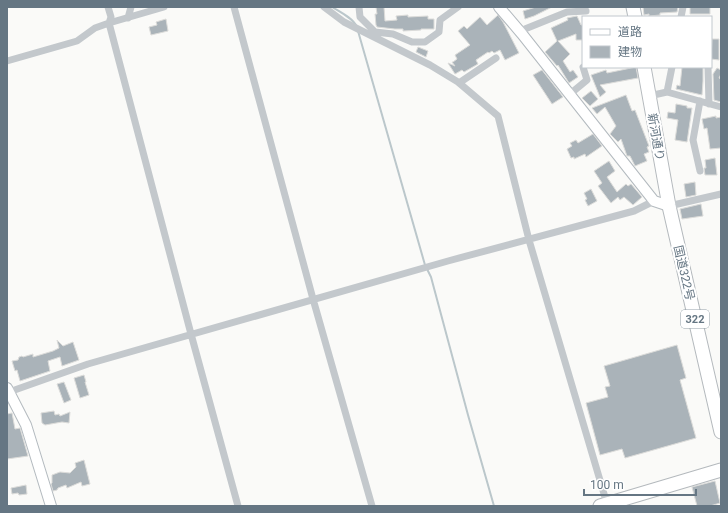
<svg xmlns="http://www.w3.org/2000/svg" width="728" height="513" font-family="Roboto,'Noto Sans JP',sans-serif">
<rect width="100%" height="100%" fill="#fafaf8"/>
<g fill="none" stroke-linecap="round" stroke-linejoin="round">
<path stroke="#bbc7cb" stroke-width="2" d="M332 7C340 12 353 18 357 27
M358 31 425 265
M427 269 431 277 468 415 494 506"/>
</g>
<path fill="#aab3b9" stroke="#dcdcda" d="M376 7H384L385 21 397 20 396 16 408 15V17L428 16V19H434V29H421V30L403 31V29H395L377 27 376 25 375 14H377Z
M536 7H552L534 16 525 19 523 11Z
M643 7H678L677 12 660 13V15L649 16V14L644 15Z
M690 7H710V14H690Z
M498 15 503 22 519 53 505 60 500 50 494 53 492 51 489 53 488 52 476 60 478 64 464 72 462 70 455 74 448 63 455 66 452 62H453L457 59 455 55 470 45 458 31 464 26 467 29 480 17 487 25Z
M577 16 581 25H583V40H576V34L558 41 570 54 563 61 570 72 573 70 578 77 569 83 558 65 557 66 545 52 557 41 551 28 568 20 567 18Z
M166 19 168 31 151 35 149 27 157 25 156 22Z
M712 39H719V60L711 59Z
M418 47 428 51 426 57 416 52Z
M636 67 638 78 600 85 606 92 600 97 591 75 606 70 607 73Z
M682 67H703V81L702 95 676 89 677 85 680 86Z
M717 68 721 70V74L719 78 721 79V102L714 100 713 74Z
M542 70 563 97 552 104 533 75Z
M591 91 598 99 590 106 582 98Z
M626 95 632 111 635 110 649 146 647 147 649 152 644 154 647 161 635 166 630 156H627L621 139 618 142 610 134 616 126 605 107 597 114 592 108Z
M676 104 687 106V108H692L687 142 675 140 678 120 667 118 668 112 675 113Z
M716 116V118L721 117V148L710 149 707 128 704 129 702 119Z
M593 134 602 146 586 157 585 154 574 159V157L571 158 567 149 572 146 570 143 576 140 578 143Z
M715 158 717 175H705L704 168H706L705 160Z
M609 161 615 171 607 177 617 192 626 184 628 186 631 184 642 197 633 205 624 197 620 200 618 197 611 203 598 186 602 183 594 171Z
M695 182 696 195 686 197 684 184Z
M591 189 597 201 588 206 585 200 587 199 584 193Z
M701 204 703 216 682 219 680 209Z
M57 340 63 346 73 342 79 360 62 366 60 357 48 361 50 371 20 381 17 370 15 371 12 361 18 360 19 357 22 356 23 357 33 354V357L53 351 59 348Z
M677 345 686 378 680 380 696 438 625 458 622 449 600 455 586 403 608 397 605 387 610 386 604 366Z
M84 375 86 382H85L89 395 80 398 74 378Z
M64 382 71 400 64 403 57 384Z
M54 411 55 415 59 414 60 416 70 412 69 423 62 422 45 425 42 423 41 413Z
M12 413 15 429 20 428 28 456 7 459V414Z
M84 460 90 484 82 486 81 482 67 488 66 485 58 488 57 490 53 491 51 484 52 483V475L60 472 70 473 76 467 75 463Z
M715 481 720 503 710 506H697L692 487Z
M26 485 27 494 19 495 18 493 12 494 11 488Z"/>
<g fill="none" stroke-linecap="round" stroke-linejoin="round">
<defs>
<path id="secondary" d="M499 7 522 34 654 201 669 206
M7 388 26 425 51 506"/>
<path id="highway" d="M633 7 635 17
M644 67 669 206 721 432
M600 506 721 470"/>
</defs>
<use href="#secondary" stroke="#b3babf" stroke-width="12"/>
<use href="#highway" stroke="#b4b9bd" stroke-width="15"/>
<path stroke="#c3c8cc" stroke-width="7" d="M108 7 111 17 109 23 191 334 238 506
M234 7 313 299 372 506
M324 7 344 22 430 65 458 82 498 116 529 240 607 504
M359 7 360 17 375 32 393 34 412 42H425L439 32 440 20 458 7
M681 17 683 7
M128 18 131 7
M520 31 567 12 586 11
M7 61 77 41 95 28 109 23 164 7
M708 67 709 104
M459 83 496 58
M667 92 672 67
M570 94 587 80 583 67
M649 96 667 92 721 107
M700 101 693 140 700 171
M669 206 721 194
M9 392 88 364 448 261 634 211 654 201"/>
<use href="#secondary" stroke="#fff" stroke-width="10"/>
<use href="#highway" stroke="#fff" stroke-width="13"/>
</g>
<g text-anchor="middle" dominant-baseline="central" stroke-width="4" stroke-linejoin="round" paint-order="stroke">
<rect fill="#fff" stroke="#939fa8" stroke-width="1" x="681" y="310" width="28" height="18" rx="3"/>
<g font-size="11" font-weight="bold" fill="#657683">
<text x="695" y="319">322</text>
</g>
<g font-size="12" fill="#657683" stroke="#fff">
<text transform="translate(656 137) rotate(80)">新河通り</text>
<text transform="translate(684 273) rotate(77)">国道322号</text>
</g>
</g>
<rect width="728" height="513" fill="none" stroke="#657683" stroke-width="16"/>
<rect x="582" y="16" width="130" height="52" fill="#ffffff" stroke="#c1c8cd"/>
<rect x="590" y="29" width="20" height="6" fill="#ffffff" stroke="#c1c8cd"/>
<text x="618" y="36" font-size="12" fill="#657683">道路</text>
<rect x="590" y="46" width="20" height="12" fill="#aab3b9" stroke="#c1c8cd"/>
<text x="618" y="56" font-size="12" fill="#657683">建物</text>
<path d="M584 489v6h112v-6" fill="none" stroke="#657683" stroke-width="2"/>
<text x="590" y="489" font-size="12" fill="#657683" stroke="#ffffff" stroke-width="3" paint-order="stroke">100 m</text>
</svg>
